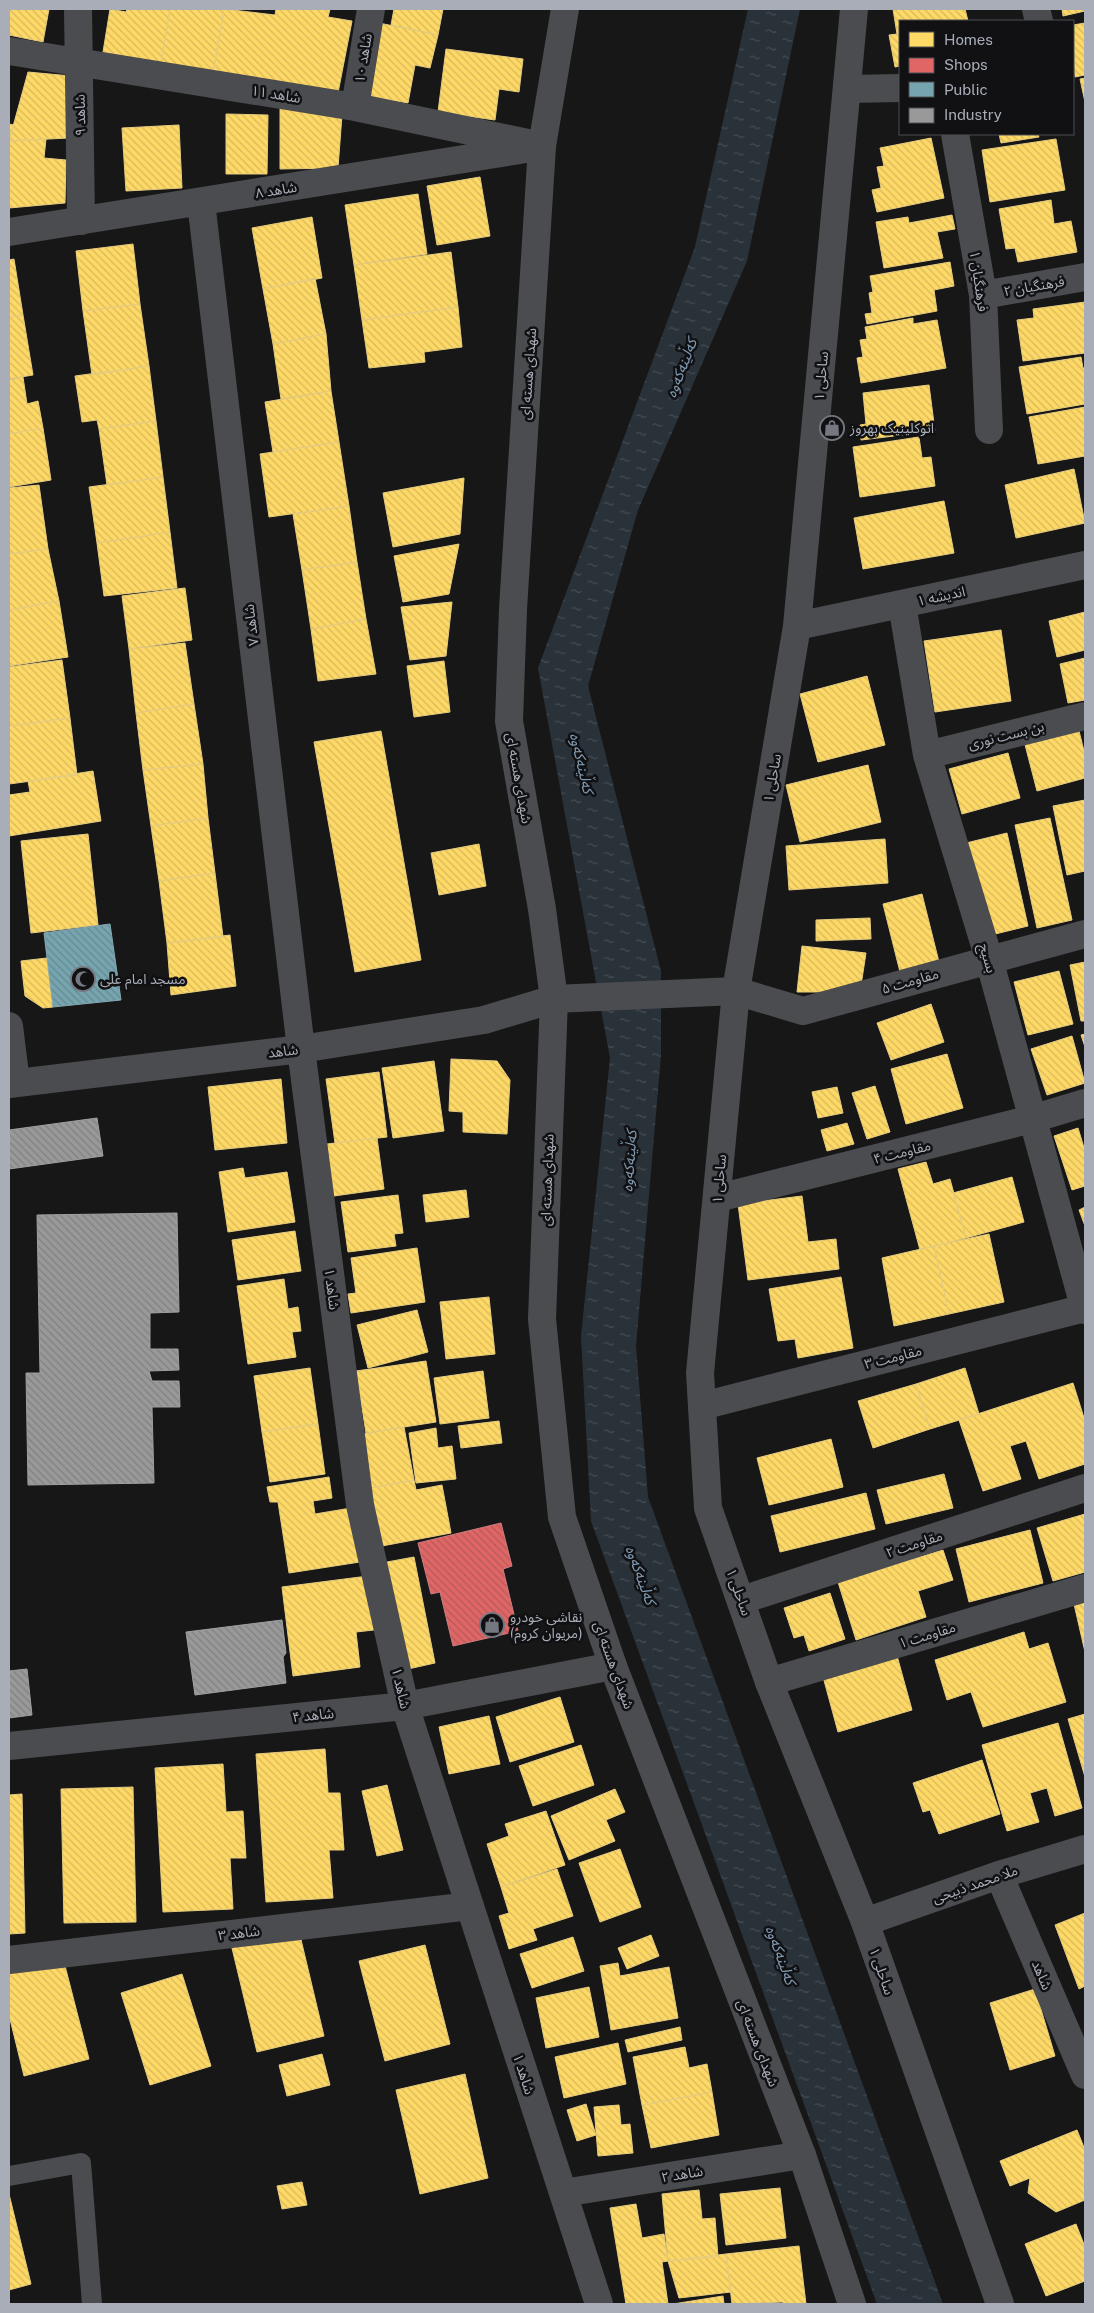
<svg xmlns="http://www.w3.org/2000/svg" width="1094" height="2313" font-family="'Public Sans','Noto Sans Arabic',sans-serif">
<defs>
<pattern id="water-ripples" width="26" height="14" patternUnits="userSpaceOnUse" patternTransform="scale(1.25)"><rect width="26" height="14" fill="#2a3239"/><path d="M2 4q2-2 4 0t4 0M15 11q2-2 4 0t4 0" fill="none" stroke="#464d54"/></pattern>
<pattern id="homes-back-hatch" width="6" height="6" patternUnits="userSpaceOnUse" patternTransform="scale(1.25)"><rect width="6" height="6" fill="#ffd966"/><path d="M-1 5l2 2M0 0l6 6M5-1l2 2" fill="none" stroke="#d6b85d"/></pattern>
<pattern id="shops-back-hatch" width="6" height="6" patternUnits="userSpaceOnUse" patternTransform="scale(1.25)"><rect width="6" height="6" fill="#e06666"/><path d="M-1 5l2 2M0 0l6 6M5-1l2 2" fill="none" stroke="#b45a5a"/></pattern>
<pattern id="public-back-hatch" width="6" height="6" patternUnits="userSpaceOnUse" patternTransform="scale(1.25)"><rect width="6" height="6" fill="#76a5af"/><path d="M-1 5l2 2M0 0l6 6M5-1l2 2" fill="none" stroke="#658991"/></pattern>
<pattern id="industry-back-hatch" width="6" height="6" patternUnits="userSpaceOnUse" patternTransform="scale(1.25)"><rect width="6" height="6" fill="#999"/><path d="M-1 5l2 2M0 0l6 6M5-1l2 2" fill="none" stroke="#7f8080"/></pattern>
</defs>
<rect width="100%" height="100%" fill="#171717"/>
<path fill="url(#water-ripples)" d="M748 9H800L747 261 638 510 588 686 661 971V1055L636 1346 648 1497 943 2304H877L591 1521 581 1336 610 1058 538 668 695 247Z"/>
<path fill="url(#homes-back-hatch)" stroke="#e5cc7f" d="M9 9H49L43 42 9 35Z
M110 9 126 12 127 9H170L161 64 103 52Z
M170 9H224L213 73 161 64Z
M224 9 275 15 276 9H330L328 17 352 21 337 98 213 73Z
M394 9H443L438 35 391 25Z
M893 9H965L968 21H900V66L895 67 889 35 897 34Z
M1062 9H1085V11L1063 16Z
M379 23 438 35 430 68 415 65 408 103 367 96Z
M1085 23V75L1075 77 1073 25Z
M446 49 523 59 519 92 499 89 495 120 438 112Z
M28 72 71 76 69 138 9 141Z
M1085 78V102L1080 79Z
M280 107 342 115 338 168 280 169Z
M226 114 268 115 267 174H226Z
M9 124 14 125 9 142Z
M179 125 182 188 126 191 122 128Z
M999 134H1038L1039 137 1001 143Z
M931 138 944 198 877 212 872 190 881 188 877 167 884 166 880 148Z
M46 139 44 158 66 160 65 203 9 208V141Z
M1056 139 1065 190 990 202 982 150Z
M480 177 490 236 437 245 427 186Z
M418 194 427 254 354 265 345 205Z
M1051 200 1054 224 1071 221 1077 252 1018 262 1015 248 1006 249 999 209Z
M952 215 955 229 937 232 943 258 884 268 876 222 908 217 909 223Z
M312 217 322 278 263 289 252 228Z
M133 244 140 304 83 311 76 251Z
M451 252 458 307 362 320 354 265Z
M14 259 23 315 9 317V260Z
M950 262 954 286 934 290 937 311 867 324 865 314 872 313 869 293 873 292 870 276Z
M315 278 326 334 273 344 263 289Z
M1085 302V353L1023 361 1017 320 1034 318 1033 309Z
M140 304 149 366 92 375 83 311Z
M458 307 462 347 424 352 425 362 369 368 362 320Z
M23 315 33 375 9 379V317Z
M913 318V324L937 320 946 368 861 383 857 358 863 357 860 340 867 339 865 327Z
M326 334 331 391 281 399 273 344Z
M1081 357 1083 368H1085V404L1027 414 1019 367Z
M149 366 156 421 99 429 97 420 82 422 75 376Z
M23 377 27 404 38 401 43 428 9 434V380Z
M929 385 935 431 861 440 860 425 866 424 863 393Z
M331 391 339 442 273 452 265 402Z
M1085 407V456L1038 464 1029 417Z
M156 421 163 477 107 485 99 429Z
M43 428 51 480 9 487V434Z
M919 437 922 458 931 457 935 486 860 497 853 447Z
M339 442 349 506 269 517 260 454Z
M1074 469 1085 523 1016 538 1005 485Z
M163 477 170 532 97 543 89 487Z
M464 478 460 534 393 547 383 493Z
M39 485 48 549 9 554V488Z
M944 501 954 553 863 569 854 518Z
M349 506 357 562 302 570 293 514Z
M170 532 177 588 104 596 97 543Z
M459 544 449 594 403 602 394 556Z
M48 549 59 601 9 610V554Z
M357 562 366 619 311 629 302 570Z
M185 588 192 640 129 649 122 596Z
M59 601 68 657 9 666V610Z
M452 602 446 656 410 660 401 607Z
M1085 612V650L1057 657 1049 621Z
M366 619 376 674 318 681 311 629Z
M1001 630 1011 701 935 712 924 641Z
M185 643 194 704 136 713 129 649Z
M1085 658V700L1068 703 1060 664Z
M62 660 70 718 9 726V667Z
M444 661 450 712 414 717 407 666Z
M867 676 885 745 818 762 800 694Z
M194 704 203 764 143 770 136 713Z
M70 718 77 775 9 784V726Z
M1077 723 1085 755V778L1037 791 1023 737Z
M381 731 421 960 355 972 314 742Z
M1008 753 1020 798 962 814 949 769Z
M203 764 208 818 151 826 143 770Z
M868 765 881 822 800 842 786 785Z
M93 771 101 821 9 836V795L30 792 28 781Z
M1085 800V871L1067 875 1053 806Z
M208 818 215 873 159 881 151 826Z
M1050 818 1072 920 1037 928 1015 825Z
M1007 833 1028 926 987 936 966 843Z
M88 834 98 925 31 933 21 841Z
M885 839 888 883 789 890 786 846Z
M479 844 486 886 439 895 431 853Z
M215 873 223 937 167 943 159 881Z
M922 894 939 962 900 972 883 904Z
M870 918 871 939 816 941V920Z
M230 935 236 986 171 995 167 943Z
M802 946 866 953 860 992H797Z
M47 958 53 1007 43 1008 25 996 21 961Z
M1085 962V1021H1081L1070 965Z
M1059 971 1073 1024 1028 1035 1014 982Z
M931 1004 944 1042 891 1060 877 1023Z
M1085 1034V1047L1081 1035Z
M1072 1036 1085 1083 1047 1095 1031 1049Z
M947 1054 963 1108 906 1124 891 1069Z
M451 1059 497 1061 510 1080 507 1134 463 1132V1112L449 1111Z
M434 1061 444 1131 393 1138 382 1068Z
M379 1072 387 1137 335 1143 326 1079Z
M281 1079 287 1143 215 1150 208 1087Z
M875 1086 890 1132 867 1139 852 1093Z
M837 1087 843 1113 818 1118 812 1092Z
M847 1123 854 1144 827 1151 821 1130Z
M1078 1128 1085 1151V1186L1072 1190 1054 1136Z
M377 1138 384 1189 334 1196 327 1144Z
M926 1162 933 1184 950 1179 966 1238 920 1250 898 1169Z
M243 1168 245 1178 287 1172 295 1222 228 1232 219 1172Z
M1012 1177 1024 1222 966 1238 953 1193Z
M466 1190 469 1217 426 1222 423 1195Z
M398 1195 403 1233 394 1234 396 1246 348 1252 341 1202Z
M802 1196 808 1242 836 1239 839 1269 748 1280 738 1204Z
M1085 1207V1226L1079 1210Z
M295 1231 301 1271 238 1280 232 1240Z
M989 1234 1004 1302 949 1314 934 1246Z
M934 1246 949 1314 894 1326 882 1258Z
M417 1248 425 1302 351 1313 348 1294 356 1293 351 1258Z
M841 1277 853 1348 798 1358 795 1339 778 1341 769 1289Z
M284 1279 288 1309 298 1307 301 1331 292 1332 296 1357 248 1364 237 1286Z
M489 1297 495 1354 446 1359 440 1302Z
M417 1310 428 1352 368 1368 357 1325Z
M426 1361 436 1422 366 1433 356 1371Z
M310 1368 318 1424 262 1432 254 1376Z
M965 1368 979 1414 930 1429 916 1384Z
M483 1371 489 1418 440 1424 434 1378Z
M1073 1383 1085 1421V1464L1039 1479 1026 1441 1010 1446 1021 1479 983 1491 959 1420Z
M916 1384 930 1429 873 1448 858 1401Z
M499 1421 502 1443 461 1448 458 1426Z
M318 1424 325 1474 270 1482 262 1432Z
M404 1427 414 1480 371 1488 362 1434Z
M436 1428 438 1448 452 1446 456 1479 416 1483 409 1433Z
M831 1439 843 1487 769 1505 757 1458Z
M944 1474 953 1508 886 1524 877 1490Z
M329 1477 332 1498 313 1501 315 1514 351 1508 360 1562 289 1573 278 1502H270L267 1487Z
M414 1480 416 1490 442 1485 451 1533 382 1546 371 1488Z
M866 1493 875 1529 780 1552 771 1516Z
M1085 1514V1572L1053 1581 1037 1528Z
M1030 1530 1043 1583 969 1602 956 1549Z
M943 1550 953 1580 918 1591 926 1617 856 1640 838 1582Z
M414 1557 435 1663 408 1669 387 1562Z
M368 1576 374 1630 356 1632 360 1667 293 1676 282 1587Z
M830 1593 845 1639 809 1651 804 1635 794 1638 784 1608Z
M1085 1601V1652L1074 1604Z
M1024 1632 1029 1649 1048 1643 1066 1702 983 1727 971 1692 947 1700 935 1660Z
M896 1652 912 1710 838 1732 822 1673Z
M560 1697 574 1742 510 1762 496 1717Z
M1085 1714V1777L1068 1719Z
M489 1716 500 1764 449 1774 439 1727Z
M1058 1723 1082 1808 1055 1816 1047 1788 1030 1793 1039 1822 1007 1831 982 1745Z
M581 1745 594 1785 533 1806 519 1766Z
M325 1749 328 1793H340L344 1850H329L333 1898 266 1902 256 1754Z
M982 1760 1000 1814 939 1834 930 1810 923 1812 913 1783Z
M223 1764 226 1812 243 1811 246 1858H230L233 1909 163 1912 155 1768Z
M387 1785 403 1850 377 1856 362 1791Z
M133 1787 136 1922 64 1923 61 1789Z
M615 1789 625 1812 606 1820 615 1841 569 1860 551 1816Z
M22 1794 25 1933 9 1934V1795Z
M546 1811 565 1865 501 1887 487 1844 509 1836 505 1824Z
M620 1849 641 1907 600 1922 579 1863Z
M557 1869 573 1916 533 1929 537 1940 509 1949 499 1916 509 1913 501 1887Z
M1085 1913V1986L1079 1989 1055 1925Z
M298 1927 324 2036 257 2052 231 1944Z
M651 1935 659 1956 627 1969 618 1948Z
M573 1937 584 1971 532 1988 520 1954Z
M425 1945 450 2044 385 2061 359 1961Z
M63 1958 89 2059 24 2076 9 2015V1972Z
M618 1963 620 1976 669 1967 678 2018 611 2030 600 1966Z
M182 1974 211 2066 150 2085 121 1993Z
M589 1987 599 2037 546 2048 536 1998Z
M1035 1989 1055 2056 1010 2070 990 2003Z
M680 2027 682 2040 628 2052 625 2040Z
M618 2043 626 2084 564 2098 555 2057Z
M685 2047 689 2068 707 2064 712 2092 642 2105 633 2057Z
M322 2054 330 2085 287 2096 279 2065Z
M465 2074 488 2178 420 2194 396 2090Z
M712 2092 719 2135 651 2148 642 2105Z
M586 2104 596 2135 577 2141 567 2110Z
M619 2105 621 2125 630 2124 633 2153 598 2156 594 2107Z
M1077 2130 1085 2150V2200L1056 2212 1028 2193 1030 2178 1010 2186 1000 2161Z
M302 2182 307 2205 282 2209 277 2186Z
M780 2188 786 2238 726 2245 720 2194Z
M699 2190 702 2219 715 2218 718 2257 668 2261 662 2194Z
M9 2194 31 2284 9 2290Z
M636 2204 642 2238 664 2234 668 2261 662 2262 668 2304H626L610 2208Z
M1076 2224 1085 2247V2281L1046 2296 1025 2244Z
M799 2246 806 2304H783V2302L732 2304 726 2254Z
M726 2254 731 2292 679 2298 668 2261Z
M723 2296 724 2304H673Z"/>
<path fill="url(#shops-back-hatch)" stroke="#cf7b7f" d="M501 1523 512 1566 503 1569 518 1631 453 1646 440 1592 431 1594 418 1543Z"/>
<path fill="url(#public-back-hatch)" stroke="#85a7b2" d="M110 924 121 1000 53 1007 44 933Z"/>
<path fill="url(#industry-back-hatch)" stroke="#9e9fa2" d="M97 1118 103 1156 9 1169V1130Z
M177 1213 179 1312 150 1313V1349H178L179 1370 149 1371 152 1381H179L180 1407H152L154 1483 28 1485 26 1373H40L37 1215Z
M282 1620 286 1653 283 1657 286 1683 195 1695 186 1632Z
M27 1669 32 1715 9 1718V1671Z"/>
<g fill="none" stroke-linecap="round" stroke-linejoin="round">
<path stroke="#4b4c50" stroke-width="20" d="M9 2176 81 2163 92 2304"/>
<path stroke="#4b4c50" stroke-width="28" d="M78 9 81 221
M1036 9 1039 21
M9 51 355 107 542 146
M847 89 900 88
M355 107 371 9
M955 134 983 295 989 430
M201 202 301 1049 360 1505 405 1706 599 2304
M9 232 526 149
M983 295 1085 277
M902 604 927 755 989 959 1085 1310
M927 755 1085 716
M9 1026 16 1083
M9 1084 301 1049 484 1020 554 999 736 991 803 1011 1085 934
M718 1198 1032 1119 1085 1103
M702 1406 1085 1308
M742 1600 1085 1488
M769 1682 1085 1588
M9 1746 405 1706 613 1666
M999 1875 1085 2075
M865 1922 999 1875 1085 1849
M9 1960 470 1906
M563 2193 802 2155"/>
<path stroke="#4b4c50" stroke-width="28" d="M565 9 542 146 513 609 509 721 542 909 554 999 542 1319 562 1517 613 1666 802 2155 852 2304
M854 9 797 626 736 991 700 1373 708 1508 769 1682 865 1922 1000 2304
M797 626 1085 565"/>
</g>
<defs>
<symbol id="shop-ring" viewBox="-11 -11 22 22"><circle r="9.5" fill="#111113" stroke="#757880" stroke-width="1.5"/><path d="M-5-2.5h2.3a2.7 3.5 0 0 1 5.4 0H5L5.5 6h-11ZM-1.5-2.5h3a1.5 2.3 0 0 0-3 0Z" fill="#757880"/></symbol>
<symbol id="mosque-ring" viewBox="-11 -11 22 22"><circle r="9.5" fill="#111113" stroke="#757880" stroke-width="1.5"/><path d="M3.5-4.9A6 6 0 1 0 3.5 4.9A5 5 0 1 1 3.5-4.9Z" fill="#757880"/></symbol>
</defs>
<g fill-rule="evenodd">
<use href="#shop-ring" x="818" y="414" width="28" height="28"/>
<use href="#mosque-ring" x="69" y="965" width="28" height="28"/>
<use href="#shop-ring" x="478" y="1611" width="28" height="28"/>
</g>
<g text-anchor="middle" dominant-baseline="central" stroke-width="5" stroke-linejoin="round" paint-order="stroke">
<g font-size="14" fill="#a8adb8" stroke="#111113">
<text transform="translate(363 58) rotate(-81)">شاهد ۱۰</text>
<text transform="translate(276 94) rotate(9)">شاهد ۱۱</text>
<text transform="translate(80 115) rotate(-91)">شاهد ۹</text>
<text transform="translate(276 190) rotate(-9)">شاهد ۸</text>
<text transform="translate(979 281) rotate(82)">فرهنگیان ۱</text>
<text transform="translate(1034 286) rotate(-10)">فرهنگیان ۲</text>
<text transform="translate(528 374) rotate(-86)">شهدای هسته ای</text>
<text transform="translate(821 376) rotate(-85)">ساحلی ۱</text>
<text transform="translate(941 596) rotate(-12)">اندیشه ۱</text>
<text transform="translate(251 625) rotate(-97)">شاهد ۷</text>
<text transform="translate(1006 735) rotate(-14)">بن بست نوری</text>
<text transform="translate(519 778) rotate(80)">شهدای هسته ای</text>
<text transform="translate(772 778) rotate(-80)">ساحلی ۱</text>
<text transform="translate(988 958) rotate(74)">بسیج</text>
<text transform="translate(910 981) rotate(-16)">مقاومت ۵</text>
<text transform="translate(283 1051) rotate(-7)">شاهد</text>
<text transform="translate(902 1152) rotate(-14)">مقاومت ۴</text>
<text transform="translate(719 1179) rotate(-85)">ساحلی ۱</text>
<text transform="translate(547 1180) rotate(-88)">شهدای هسته ای</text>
<text transform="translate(332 1289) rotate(83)">شاهد ۱</text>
<text transform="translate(893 1357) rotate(-14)">مقاومت ۳</text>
<text transform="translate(914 1544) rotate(-18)">مقاومت ۲</text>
<text transform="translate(739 1592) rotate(70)">ساحلی ۱</text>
<text transform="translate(927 1635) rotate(-17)">مقاومت ۱</text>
<text transform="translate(614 1665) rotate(70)">شهدای هسته ای</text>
<text transform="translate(401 1688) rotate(77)">شاهد ۱</text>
<text transform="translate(313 1715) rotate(-6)">شاهد ۴</text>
<text transform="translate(975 1884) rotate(-19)">ملا محمد ذبیحی</text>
<text transform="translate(239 1933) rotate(-7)">شاهد ۳</text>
<text transform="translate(882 1971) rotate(71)">ساحلی ۱</text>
<text transform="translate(1042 1975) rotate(67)">شاهد</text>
<text transform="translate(758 2043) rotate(69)">شهدای هسته ای</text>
<text transform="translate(524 2074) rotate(72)">شاهد ۱</text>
<text transform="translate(682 2174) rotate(-9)">شاهد ۲</text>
</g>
<g font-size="14" fill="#a8adb8" stroke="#111113" text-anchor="start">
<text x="850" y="428">اتوکلینیک بهروز</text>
<text x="100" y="979">مسجد امام علی</text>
<text x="510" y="1617">نقاشی خودرو<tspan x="510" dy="16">(مریوان کروم)</tspan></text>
</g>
<g font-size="15" font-style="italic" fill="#7f9bb3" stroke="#111113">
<text transform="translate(681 368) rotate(-69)">کەڵینەکەوە</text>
<text transform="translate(582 763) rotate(77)">کەڵینەکەوە</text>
<text transform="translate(629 1161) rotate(-86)">کەڵینەکەوە</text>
<text transform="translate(641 1575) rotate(70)">کەڵینەکەوە</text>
<text transform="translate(781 1955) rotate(70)">کەڵینەکەوە</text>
</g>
</g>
<rect width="1094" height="2313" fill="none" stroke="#a8adb8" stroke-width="20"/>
<rect x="899" y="20" width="175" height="115" fill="#111113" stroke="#4d4f55"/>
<rect x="909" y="32" width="25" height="15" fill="#ffd966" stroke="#4d4f55"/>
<text x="944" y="45" font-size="15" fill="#a8adb8">Homes</text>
<rect x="909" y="58" width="25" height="15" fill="#e06666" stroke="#4d4f55"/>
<text x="944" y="70" font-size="15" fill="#a8adb8">Shops</text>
<rect x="909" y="82" width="25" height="15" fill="#76a5af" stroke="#4d4f55"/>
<text x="944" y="95" font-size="15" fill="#a8adb8">Public</text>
<rect x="909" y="108" width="25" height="15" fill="#999999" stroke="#4d4f55"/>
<text x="944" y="120" font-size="15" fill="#a8adb8">Industry</text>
</svg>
